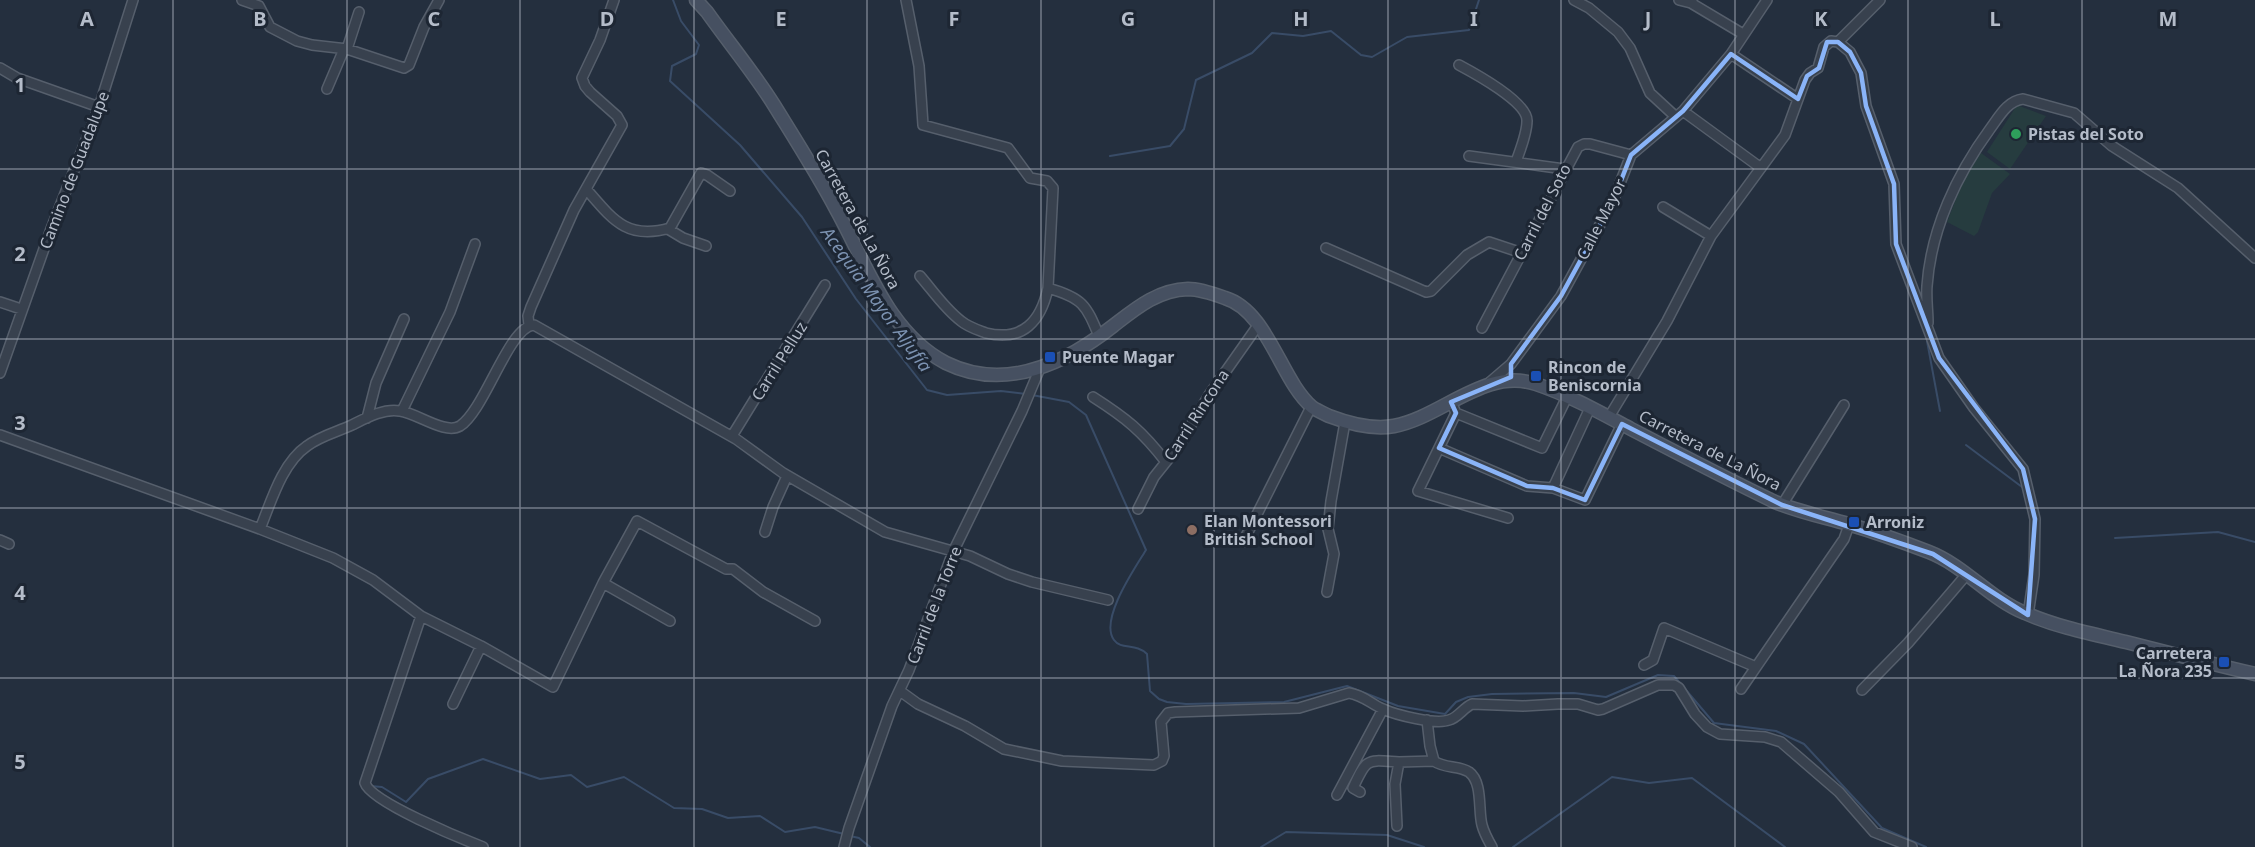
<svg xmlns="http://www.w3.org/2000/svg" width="2255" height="847" font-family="'Noto Sans',sans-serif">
<rect width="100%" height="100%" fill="#242f3e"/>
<path fill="#263c3f" d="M2017 105 2046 116 2010 169 1987 152Z
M1981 153 2010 174 1992 193 1978 232 1974 236 1947 222 1964 178Z"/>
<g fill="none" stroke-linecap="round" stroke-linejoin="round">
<path stroke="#394c67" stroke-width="2" d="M673 0 681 21 699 45 696 54 672 66 670 81 740 145 802 217 856 299 927 390 947 395 1001 391 1026 394
M1110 156 1170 146 1184 129 1196 80 1252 53 1272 33 1303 36 1331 31 1361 55 1372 57 1407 37 1469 30 1479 0
M1927 341 1940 411
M1032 395 1069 402 1086 415 1146 550C1135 568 1099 620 1114 640 1121 650 1136 643 1147 654L1150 691 1159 699 1167 702 1186 704 1284 702 1347 686 1398 706 1445 714 1456 702 1468 697 1492 694 1574 693 1606 697 1658 675 1674 676 1714 723 1776 731 1804 744 1882 828 1926 847
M1966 445 2022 487
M2115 538 2218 532 2255 542
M370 786 382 787 406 802 428 779 483 759 540 779 571 775 587 787 624 777 674 808 702 809 728 818 760 816 785 832 815 827 844 834
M850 836 859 838 870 847
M1261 847 1286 832 1387 835 1424 847
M1513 847 1612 777 1649 783 1692 778 1785 847"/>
<defs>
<path id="minor" d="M242 0 259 6 270 27 297 41 312 45 347 49 404 68 409 65 424 27 439 0
M906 0 919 66 923 125 1008 148 1030 178 1047 181 1053 188 1048 288C1083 298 1086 305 1099 336
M1574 0 1589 8 1618 32 1630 48 1650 93 1676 117
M1679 0 1691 3 1692 0
M1691 3 1743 34
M1838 42 1880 0
M347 49 359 12
M1731 54 1798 99
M1459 65C1474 73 1528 102 1527 121 1527 134 1520 150 1516 162
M0 68 17 78 99 107
M327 89 344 49
M1683 111 1761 168
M1469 156 1564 169
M587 190C613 220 627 240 670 228L701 173 707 175 730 191
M1663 207 1711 236
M668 229 683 238 706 246
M1326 248 1426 292 1431 291 1467 255 1489 242 1522 253
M920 276C933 291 945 309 961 321 968 327 978 330 986 333 1023 342 1041 321 1048 288
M0 302 21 309
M1928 323C1928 311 1926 298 1927 286 1931 229 1957 174 1990 129 1999 117 2007 101 2023 99L2074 113 2112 146 2178 188 2255 258
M529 325 528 316 531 307 574 210 622 125 617 116 590 92 585 86 582 78 600 40 614 0
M1482 328 1578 147 1584 144H1590L1631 155
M0 373 51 229 99 107 133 0
M1490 382 1511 364 1561 296 1613 201 1631 155 1683 111 1731 54 1767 0
M1093 397C1126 418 1142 431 1166 462
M1451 402 1456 413 1418 491 1508 518
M402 411 450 312 475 244
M1456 413 1542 448 1567 397
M1609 417 1667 321 1711 236 1785 135 1805 80 1810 73 1818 68 1824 47 1831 41 1838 42 1850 52 1861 73 1866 106 1894 184 1896 244 1939 358 1974 408 2023 469 2035 519 2034 575 2028 615
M367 418 376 383 404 319
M0 435 260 529 333 558 373 580 421 616 481 646 553 687 603 583 637 521 726 569H733L763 592 815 621
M732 436 825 285
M1439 448 1527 486 1553 488 1585 500 1622 424
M1553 488 1590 408
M1782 505 1844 405
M1138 509 1154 477 1178 447 1209 395 1259 324
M260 529C271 502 282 463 307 446 320 436 337 432 352 425 366 418 384 408 400 411 417 413 445 435 460 426 485 410 509 326 534 325L736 439 783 473 885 532 970 556 1008 574 1032 582 1108 600
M765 532 773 507 787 476
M0 540 9 544
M1243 542 1311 407
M603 583 670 621
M1327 592 1334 554 1328 529 1331 501 1345 422
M421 616 365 783C371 802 462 839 483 847
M1644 665 1653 660 1664 628 1756 667
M1741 689 1844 539 1849 525
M1862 690 1908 643 1967 574
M900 691 918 704 965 726 1004 749 1062 761 1154 765 1162 761 1164 756 1161 722 1168 713 1175 712 1299 708 1349 693C1363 695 1371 704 1383 709 1396 715 1436 725 1449 720 1458 718 1463 708 1472 704L1523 706 1558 704H1578L1598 710 1603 709 1658 685H1674L1679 688 1695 714 1707 727 1720 734 1765 737 1781 742 1839 792 1874 832 1912 847
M453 704 481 646
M1427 720 1430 746 1434 761C1445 769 1458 765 1469 772 1483 782 1478 811 1482 825 1484 833 1488 840 1492 847
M1360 792 1353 788C1367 757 1367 760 1399 762
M1337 795 1383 709
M1397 826 1395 784 1399 762 1434 761
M844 847 849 828 892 706 909 670 953 552 1022 411 1040 368"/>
<path id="secondary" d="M696 0 707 12C729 43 754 73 774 105 795 139 818 175 837 211 867 265 888 333 946 363 1005 392 1066 363 1113 326 1135 309 1157 290 1188 289 1199 289 1214 294 1225 298 1268 311 1281 381 1312 407 1316 410 1325 414 1329 416 1350 424 1372 430 1394 426 1442 417 1485 367 1536 384 1569 395 1601 413 1631 429 1679 454 1727 479 1775 502 1799 512 1824 517 1848 524 1875 532 1903 542 1929 552 1965 566 1990 599 2025 613 2057 627 2092 634 2126 642 2169 653 2212 664 2255 674"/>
</defs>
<use href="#minor" stroke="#565f6c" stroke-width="12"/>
<use href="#secondary" stroke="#565f6c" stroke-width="15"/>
<use href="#minor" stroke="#38414e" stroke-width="9"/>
<use href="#secondary" stroke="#465061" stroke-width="12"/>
</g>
<path fill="none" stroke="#8ab4f8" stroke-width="4.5" stroke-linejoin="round" d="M1827 42H1838L1850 52 1861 73 1866 106 1894 184 1896 244 1939 358 2023 469 2035 519 2028 615 1933 554 1782 505 1622 424 1585 500 1553 488 1527 486 1439 448 1456 413 1451 402 1511 377V364L1561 296 1613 201 1631 155 1683 111 1731 54 1798 99 1807 76 1819 68Z"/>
<path fill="none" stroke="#b4bcc9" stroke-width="1.5" stroke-opacity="0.55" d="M173 0V847M347 0V847M520 0V847M694 0V847M867 0V847M1041 0V847M1214 0V847M1388 0V847M1561 0V847M1735 0V847M1908 0V847M2082 0V847M0 169H2255M0 339H2255M0 508H2255M0 678H2255"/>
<circle fill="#2e9e5b" stroke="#1d2633" stroke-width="2" cx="2016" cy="134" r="6"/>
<g fill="#1a4fb4" stroke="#1d2633" stroke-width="2">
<rect x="1044" y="351" width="12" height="12" rx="3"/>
<rect x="1530" y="370" width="12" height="12" rx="3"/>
<rect x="1848" y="516" width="12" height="12" rx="3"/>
<rect x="2218" y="656" width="12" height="12" rx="3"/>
</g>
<circle fill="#8d6e63" stroke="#1d2633" stroke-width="2" cx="1192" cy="530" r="6"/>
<g text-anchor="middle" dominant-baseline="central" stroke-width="6" stroke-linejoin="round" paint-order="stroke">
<g font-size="16" font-weight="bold" fill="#b4bcc9" stroke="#1d2633" text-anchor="start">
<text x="2028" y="134">Pistas del Soto</text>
<text x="1062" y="357">Puente Magar</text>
<text x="1548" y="367">Rincon de<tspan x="1548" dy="18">Beniscornia</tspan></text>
<text x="1204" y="521">Elan Montessori<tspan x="1204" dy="18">British School</tspan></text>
<text x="1866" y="522">Arroniz</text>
<text x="2212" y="653" text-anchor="end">Carretera<tspan x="2212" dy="18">La Ñora 235</tspan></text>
</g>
<g font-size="16" fill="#b4bcc9" stroke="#1d2633">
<text transform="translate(74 170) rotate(-69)">Camino de Guadalupe</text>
<text transform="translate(1542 212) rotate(-63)">Carril del Soto</text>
<text transform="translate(858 219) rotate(61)">Carretera de La Ñora</text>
<text transform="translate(1601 219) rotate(-63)">Calle Mayor</text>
<text transform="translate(779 361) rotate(-58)">Carril Pelluz</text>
<text transform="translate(1196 415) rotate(-57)">Carril Rincona</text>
<text transform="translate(1710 450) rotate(27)">Carretera de La Ñora</text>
<text transform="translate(934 605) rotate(-69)">Carril de la Torre</text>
</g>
<g font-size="18" font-style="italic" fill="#7c92b1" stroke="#1d2633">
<text transform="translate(877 299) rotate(54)">Acequia Mayor Aljufía</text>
</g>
</g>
<g font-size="20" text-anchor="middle" font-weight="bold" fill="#b4bcc9" stroke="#1d2633" stroke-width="6" stroke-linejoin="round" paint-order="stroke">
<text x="87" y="26">A</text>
<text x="260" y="26">B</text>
<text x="434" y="26">C</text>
<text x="607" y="26">D</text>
<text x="781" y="26">E</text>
<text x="954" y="26">F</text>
<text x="1128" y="26">G</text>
<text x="1301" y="26">H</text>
<text x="1474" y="26">I</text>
<text x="1648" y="26">J</text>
<text x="1821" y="26">K</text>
<text x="1995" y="26">L</text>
<text x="2168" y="26">M</text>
<text x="20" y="92">1</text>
<text x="20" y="261">2</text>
<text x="20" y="430">3</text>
<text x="20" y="600">4</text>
<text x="20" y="769">5</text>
</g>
</svg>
